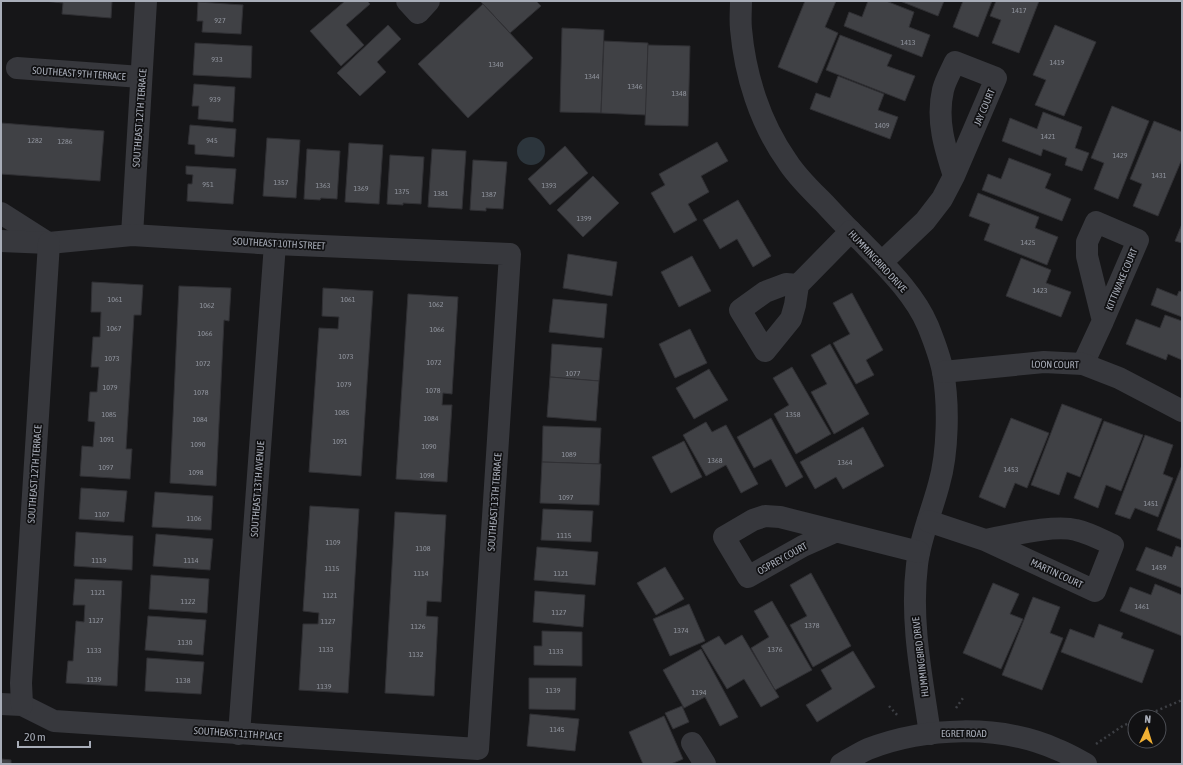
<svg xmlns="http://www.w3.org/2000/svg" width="1183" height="765" viewBox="0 0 1183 765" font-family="'Asap Condensed',sans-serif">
	<rect width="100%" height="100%" fill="#161618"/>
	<!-- water -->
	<circle fill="#2c353c" cx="531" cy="151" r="14"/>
	<!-- building -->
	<g fill="#404145" stroke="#303034">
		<polygon points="44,1 112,1 111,18 62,14 63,3"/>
		<polygon points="345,1 367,1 370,4 346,25 364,45 341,66 310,31"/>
		<polygon points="480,1 536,1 541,6 510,33"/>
		<polygon points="805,1 836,1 825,27 838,33 817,83 778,67"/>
		<polygon points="868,1 886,1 914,12 909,27 930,35 922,57 844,26 849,12 862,17"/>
		<polygon points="900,1 944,1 938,16"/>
		<polygon points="963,1 992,1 978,37 953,27"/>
		<polygon points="996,1 1039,1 1019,53 992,43 1001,20 990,16"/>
		<polygon points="198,2 243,5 241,34 202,32 203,21 197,21"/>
		<polygon points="483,4 533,58 468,118 418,64"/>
		<polygon points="388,25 401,39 377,62 386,72 360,96 337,73"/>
		<polygon points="1055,25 1096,42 1064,116 1035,105 1046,80 1033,75"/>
		<polygon points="562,28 604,30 601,113 560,112"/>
		<polygon points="840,35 892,55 887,66 915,76 905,101 826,70"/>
		<polygon points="604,41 648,43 646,115 601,113"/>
		<polygon points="195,43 252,46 251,78 193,75"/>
		<polygon points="648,45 690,46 688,126 645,125"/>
		<polygon points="838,76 884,94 878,110 898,117 890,139 810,109 816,93 830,98"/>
		<polygon points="194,84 235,87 233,122 198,119 199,106 192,106"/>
		<polygon points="1112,106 1149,121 1118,199 1094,189 1104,163 1091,158"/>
		<polygon points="1043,112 1082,127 1075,148 1089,153 1082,171 1065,165 1067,158 1043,149 1041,156 1002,141 1010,118 1037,129"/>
		<polygon points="1154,121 1182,132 1182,159 1158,216 1133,206 1142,184 1130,179"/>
		<polygon points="1,123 104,131 100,181 1,174"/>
		<polygon points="190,125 236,129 234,157 195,154 195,145 188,144"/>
		<polygon points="267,138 300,140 296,198 263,196"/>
		<polygon points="717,142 728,161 701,176 709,192 688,204 697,220 674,233 651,193 665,185 659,174"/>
		<polygon points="349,143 383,145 379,204 345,202"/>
		<polygon points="565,146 588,173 550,205 528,179"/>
		<polygon points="307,149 340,151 337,199 321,198 320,200 304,199"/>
		<polygon points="432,149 466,151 462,209 428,207"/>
		<polygon points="390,155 424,157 421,204 403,203 403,205 387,204"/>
		<polygon points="1009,158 1051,174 1045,188 1071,199 1062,221 982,190 988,174 1001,179"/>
		<polygon points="473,160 507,162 503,209 486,208 486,211 470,210"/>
		<polygon points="186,166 236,169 233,204 187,201 188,184 192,184 193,175 186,174"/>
		<polygon points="593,176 619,203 583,237 557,210"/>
		<polygon points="978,193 1039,217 1035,228 1058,237 1047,265 984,240 990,224 969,216"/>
		<polygon points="738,200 771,256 753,267 737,239 720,249 703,220"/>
		<polygon points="1182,224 1182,243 1175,241"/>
		<polygon points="568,254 617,262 612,296 563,288"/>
		<polygon points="692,256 711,291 679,307 661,272"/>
		<polygon points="1021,258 1051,270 1046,283 1071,292 1061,317 1006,296"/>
		<polygon points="92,282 143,285 141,315 134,315 126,449 132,449 130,479 80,476 82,446 93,447 95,422 88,421 90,392 97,392 99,367 91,367 93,337 100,337 101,312 91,312"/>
		<polygon points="179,286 231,288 229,321 224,320 216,486 170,483"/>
		<polygon points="323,288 373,291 361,476 309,472 319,328 338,329 339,317 322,316"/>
		<polygon points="1157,288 1177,296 1179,291 1182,292 1182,317 1151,305"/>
		<polygon points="852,293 883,350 866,360 874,375 856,384 833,343 850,334 833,303"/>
		<polygon points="408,294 458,297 452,394 443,393 442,405 452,405 447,482 396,479"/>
		<polygon points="553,299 607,304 604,338 549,332"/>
		<polygon points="1165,315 1182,321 1182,360 1168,354 1166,360 1126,344 1136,319 1160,328"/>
		<polygon points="690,329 707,363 675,378 659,344"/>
		<polygon points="552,344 602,348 599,381 550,377"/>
		<polygon points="830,344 869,414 834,434 811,392 827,384 811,355"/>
		<polygon points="792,367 831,434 796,454 774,414 789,405 773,378"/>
		<polygon points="709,369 728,400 694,419 676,388"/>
		<polygon points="550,377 599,381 596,421 547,417"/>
		<polygon points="1062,404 1102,419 1080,477 1067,472 1059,495 1031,485"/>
		<polygon points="771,418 803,477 786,487 771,459 754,468 737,437"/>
		<polygon points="1011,418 1049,433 1027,488 1015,483 1005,508 979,497"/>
		<polygon points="1104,421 1143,435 1121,491 1106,485 1098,508 1074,498"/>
		<polygon points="706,422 712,432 726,425 758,484 741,493 726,465 706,476 683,435"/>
		<polygon points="543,426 601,428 599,464 542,462"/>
		<polygon points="863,427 884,466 843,489 836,477 815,489 800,462"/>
		<polygon points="1145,435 1173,445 1163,474 1173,478 1158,517 1135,508 1130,519 1115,514"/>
		<polygon points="684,441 702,477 671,493 652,457"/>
		<polygon points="542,462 601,464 599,505 540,503"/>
		<polygon points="1182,465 1182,540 1157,530"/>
		<polygon points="81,488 127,491 124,522 79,519"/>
		<polygon points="155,492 213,496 211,530 152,527"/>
		<polygon points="310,506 359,509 348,693 299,690 303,624 318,624 319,613 303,611"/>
		<polygon points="543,509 593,511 591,542 541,540"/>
		<polygon points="395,512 446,515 441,602 427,601 426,616 438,617 434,696 385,693"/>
		<polygon points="76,532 133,536 132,570 74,566"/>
		<polygon points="156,534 213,539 210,570 153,566"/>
		<polygon points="1176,546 1182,548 1182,588 1136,570 1146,547 1172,557"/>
		<polygon points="537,547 598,552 595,585 534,580"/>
		<polygon points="665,567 684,599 656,615 637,583"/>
		<polygon points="811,573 851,646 813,667 790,625 807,616 790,585"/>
		<polygon points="151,575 209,579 207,613 149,609"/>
		<polygon points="75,579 122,581 117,686 66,683 68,661 73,661 76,621 84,622 85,605 73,605"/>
		<polygon points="993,583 1019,594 1010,614 1023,619 1001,669 963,653"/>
		<polygon points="1155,584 1182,595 1182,636 1120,611 1130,587 1151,595"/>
		<polygon points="535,591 585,595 583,627 533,622"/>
		<polygon points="1033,597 1060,607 1050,633 1063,638 1042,690 1002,675"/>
		<polygon points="772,601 812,670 775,690 751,648 769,637 754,611"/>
		<polygon points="689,604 705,641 670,656 653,619"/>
		<polygon points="148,616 206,620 203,655 145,650"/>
		<polygon points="1099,624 1123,633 1121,638 1154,650 1142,683 1061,652 1070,629 1094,638"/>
		<polygon points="542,631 582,632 582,666 534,665 534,646 542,646"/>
		<polygon points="742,635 779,697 761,707 744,679 727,689 701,646 719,636 725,645"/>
		<polygon points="701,649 738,717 720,726 705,697 684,708 663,670"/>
		<polygon points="853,651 875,687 817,722 806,705 832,689 821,670"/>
		<polygon points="147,658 204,662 201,694 145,691"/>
		<polygon points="529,678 576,678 575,710 529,709"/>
		<polygon points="682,706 689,722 673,729 665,713"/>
		<polygon points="530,714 579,719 575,751 527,746"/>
		<polygon points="664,716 683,759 671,764 643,764 629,732"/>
		<polygon points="1,759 11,760 11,764 1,764"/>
	</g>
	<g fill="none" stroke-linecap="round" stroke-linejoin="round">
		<!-- path -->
		<g stroke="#3d3f44" stroke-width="2.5" stroke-dasharray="2 3" stroke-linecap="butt">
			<polyline points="889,706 898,716"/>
			<polyline points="956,708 963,698"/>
			<polyline points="1142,717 1182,700"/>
			<polyline points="1096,744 1121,727 1135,720"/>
		</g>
		<!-- street -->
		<g stroke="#37383d" stroke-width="22">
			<polyline points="407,1 418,13 429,1"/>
			<path d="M 741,1 C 741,10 740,20 741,29 C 745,75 760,123 787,161 C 797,177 811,190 824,203 C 836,216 848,229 861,241 C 885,266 914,293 928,326 C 934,341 940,356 943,372 C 949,404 948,453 939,484 C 932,511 920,538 917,565 C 910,622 922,678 930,734"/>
			<polyline points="17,68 141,77"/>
			<polyline points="1,213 48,243"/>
			<polyline points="132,235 146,1"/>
			<polyline points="1,241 49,243 132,235 275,244 510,254 478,749 54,721 22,705 1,704"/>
			<path d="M 882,262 L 925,221 L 942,199 L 954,176 L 996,78 L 955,62 C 951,71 945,81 943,90 C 936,120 945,148 954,176"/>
			<polyline points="798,285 795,305 791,319 765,351 740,310 765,292 786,284 798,285 851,231"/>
			<polyline points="1083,364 1103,321 1138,240 1096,222 1087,242 1087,256 1103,321"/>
			<polyline points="943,372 1044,362 1083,364 1119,378 1182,411"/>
			<path d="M 928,521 L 985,540 L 1095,591 L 1113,545 C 1102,540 1089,533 1076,530 C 1054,524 1008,536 985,540"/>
			<polyline points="837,531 803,546 748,577 724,537 753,520 765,516 780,517 919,552"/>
			<polyline points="22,705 21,683 49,243"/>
			<polyline points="239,734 275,244"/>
			<polyline points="692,743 705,764"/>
			<path d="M 841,764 C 850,759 859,753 868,749 C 925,727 1000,724 1056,749 C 1067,753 1077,759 1086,764"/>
		</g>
	</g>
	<g text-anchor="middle" stroke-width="3.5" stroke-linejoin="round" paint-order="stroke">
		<!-- number labels -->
		<g font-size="8" fill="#8e929b">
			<text x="1019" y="13">1417</text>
			<text x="220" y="23">927</text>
			<text x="908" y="45">1413</text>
			<text x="217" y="62">933</text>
			<text x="1057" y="65">1419</text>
			<text x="496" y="67">1340</text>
			<text x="592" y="79">1344</text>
			<text x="635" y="89">1346</text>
			<text x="679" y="96">1348</text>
			<text x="215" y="102">939</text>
			<text x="882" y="128">1409</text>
			<text x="1048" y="139">1421</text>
			<text x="35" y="143">1282</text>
			<text x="212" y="143">945</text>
			<text x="65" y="144">1286</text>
			<text x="1120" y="158">1429</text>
			<text x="1159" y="178">1431</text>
			<text x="281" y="185">1357</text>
			<text x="208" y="187">951</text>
			<text x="323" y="188">1363</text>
			<text x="549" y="188">1393</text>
			<text x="361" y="191">1369</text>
			<text x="402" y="194">1375</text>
			<text x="441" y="196">1381</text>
			<text x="489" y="197">1387</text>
			<text x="584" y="221">1399</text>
			<text x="1028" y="245">1425</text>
			<text x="1040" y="293">1423</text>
			<text x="115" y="302">1061</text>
			<text x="348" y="302">1061</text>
			<text x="436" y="307">1062</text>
			<text x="207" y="308">1062</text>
			<text x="114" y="331">1067</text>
			<text x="437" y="332">1066</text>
			<text x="205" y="336">1066</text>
			<text x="346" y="359">1073</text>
			<text x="112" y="361">1073</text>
			<text x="434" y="365">1072</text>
			<text x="203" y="366">1072</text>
			<text x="573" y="376">1077</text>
			<text x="344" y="387">1079</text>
			<text x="110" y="390">1079</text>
			<text x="433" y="393">1078</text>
			<text x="201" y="395">1078</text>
			<text x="342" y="415">1085</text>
			<text x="109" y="417">1085</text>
			<text x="793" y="417">1358</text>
			<text x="431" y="421">1084</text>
			<text x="200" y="422">1084</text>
			<text x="107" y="442">1091</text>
			<text x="340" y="444">1091</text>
			<text x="198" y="447">1090</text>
			<text x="429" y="449">1090</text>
			<text x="569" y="457">1089</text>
			<text x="715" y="463">1368</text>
			<text x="845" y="465">1364</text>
			<text x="106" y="470">1097</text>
			<text x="1011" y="472">1453</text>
			<text x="196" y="475">1098</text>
			<text x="427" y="478">1098</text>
			<text x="566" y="500">1097</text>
			<text x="1151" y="506">1451</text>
			<text x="102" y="517">1107</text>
			<text x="194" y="521">1106</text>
			<text x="564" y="538">1115</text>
			<text x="333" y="545">1109</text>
			<text x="423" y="551">1108</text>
			<text x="99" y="563">1119</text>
			<text x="191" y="563">1114</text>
			<text x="1159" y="570">1459</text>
			<text x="332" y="571">1115</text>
			<text x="421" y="576">1114</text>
			<text x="561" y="576">1121</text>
			<text x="98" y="595">1121</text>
			<text x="330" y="598">1121</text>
			<text x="188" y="604">1122</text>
			<text x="1142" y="609">1461</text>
			<text x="559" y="615">1127</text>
			<text x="96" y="623">1127</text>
			<text x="328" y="624">1127</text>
			<text x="812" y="628">1378</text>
			<text x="418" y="629">1126</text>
			<text x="681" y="633">1374</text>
			<text x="185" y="645">1130</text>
			<text x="326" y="652">1133</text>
			<text x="775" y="652">1376</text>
			<text x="94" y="653">1133</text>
			<text x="556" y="654">1133</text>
			<text x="416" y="657">1132</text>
			<text x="94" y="682">1139</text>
			<text x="183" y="683">1138</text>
			<text x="324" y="689">1139</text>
			<text x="553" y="693">1139</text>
			<text x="699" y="695">1194</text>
			<text x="557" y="732">1145</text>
		</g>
		<!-- street labels -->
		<g font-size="10" fill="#a8adb8" stroke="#111113">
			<text transform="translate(79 73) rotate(4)" y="4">SOUTHEAST 9TH TERRACE</text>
			<text transform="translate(984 107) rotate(-67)" y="4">JAY COURT</text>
			<text transform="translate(139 118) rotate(-86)" y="4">SOUTHEAST 12TH TERRACE</text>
			<text transform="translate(279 243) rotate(3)" y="4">SOUTHEAST 10TH STREET</text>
			<text transform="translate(878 261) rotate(47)" y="4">HUMMINGBIRD DRIVE</text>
			<text transform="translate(1121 279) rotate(-67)" y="4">KITTIWAKE COURT</text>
			<text transform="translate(1055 364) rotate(1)" y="4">LOON COURT</text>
			<text transform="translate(34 474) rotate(-86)" y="4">SOUTHEAST 12TH TERRACE</text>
			<text transform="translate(257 489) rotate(-86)" y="4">SOUTHEAST 13TH AVENUE</text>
			<text transform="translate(494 502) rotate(-86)" y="4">SOUTHEAST 13TH TERRACE</text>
			<text transform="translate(782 558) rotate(-29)" y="4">OSPREY COURT</text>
			<text transform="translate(1057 573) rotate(25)" y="4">MARTIN COURT</text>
			<text transform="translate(920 657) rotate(-97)" y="4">HUMMINGBIRD DRIVE</text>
			<text transform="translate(238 733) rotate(4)" y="4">SOUTHEAST 11TH PLACE</text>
			<text x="964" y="737">EGRET ROAD</text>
		</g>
	</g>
	<!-- border -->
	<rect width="1183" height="765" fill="none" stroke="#a8adb8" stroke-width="4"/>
	<!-- north arrow -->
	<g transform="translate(1147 729) rotate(4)"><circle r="19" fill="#111113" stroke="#4d4f55"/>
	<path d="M0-3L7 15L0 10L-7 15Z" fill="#f2b134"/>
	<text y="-6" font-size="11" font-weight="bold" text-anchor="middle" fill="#a8adb8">N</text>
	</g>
	<!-- scale -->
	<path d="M18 741v6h72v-6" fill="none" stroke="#a8adb8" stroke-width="2"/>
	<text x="24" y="741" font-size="12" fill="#a8adb8" stroke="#111113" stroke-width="3" paint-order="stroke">20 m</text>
</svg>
